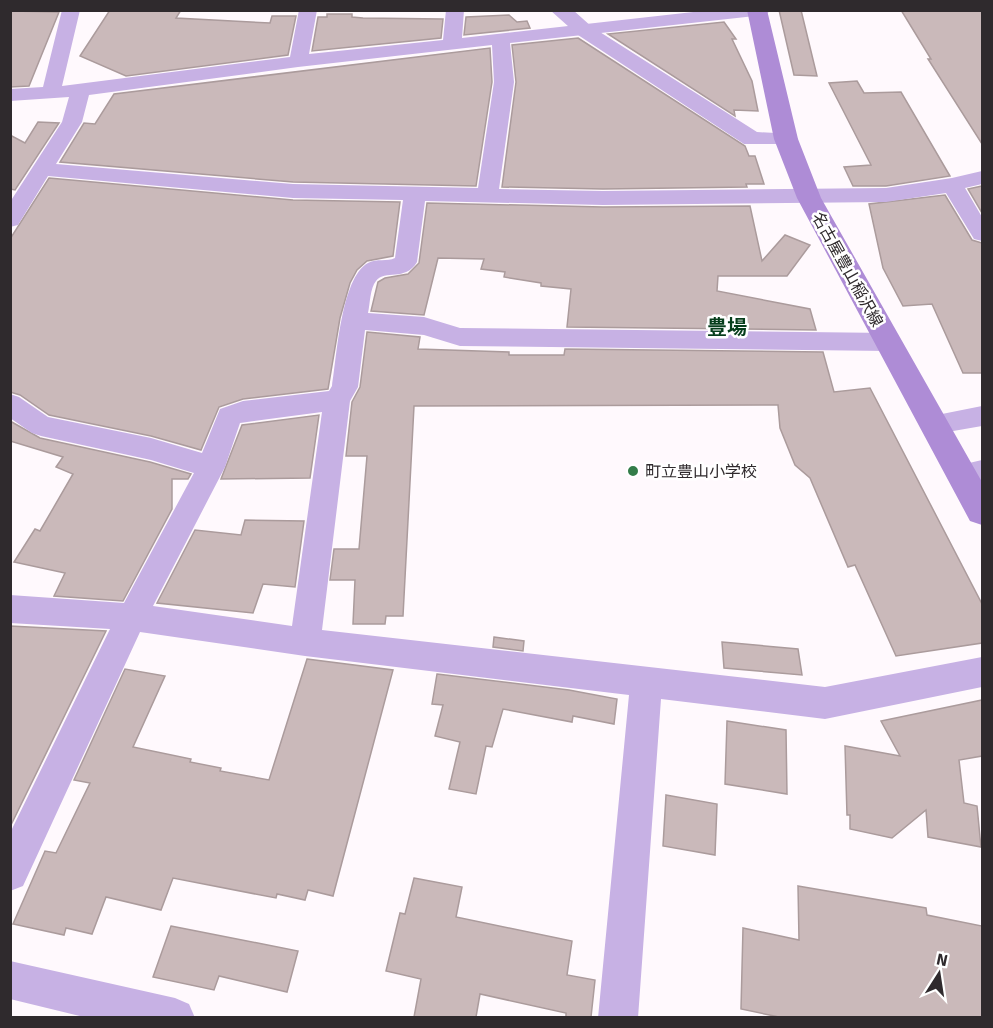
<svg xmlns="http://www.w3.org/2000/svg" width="993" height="1028" viewBox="0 0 993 1028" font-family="Signika,'Noto Sans JP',sans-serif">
	<rect width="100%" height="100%" fill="#fff9fd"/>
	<!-- building -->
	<g fill="#cab9ba" stroke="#ab9b9c" stroke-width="1.5">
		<polygon points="110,10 181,10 176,18 270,23 272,16 296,16 288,55 126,76 80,56"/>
		<polygon points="779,10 801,10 817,76 794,75"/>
		<polygon points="901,10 982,10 982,144 928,59 931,59"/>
		<polygon points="10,11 59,12 29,86 10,87"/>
		<polygon points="327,14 352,14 352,17 363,18 443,19 441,38 312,51 318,17 327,17"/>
		<polygon points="509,15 517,22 527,21 530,28 464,35 466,17"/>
		<polygon points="724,22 736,39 732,39 752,81 758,111 734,110 735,116 608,34"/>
		<polygon points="578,38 745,146 749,156 755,156 764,184 746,184 747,187 603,189 502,187 516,82 512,45"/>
		<polygon points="490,48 492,82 476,186 293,182 60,162 84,123 95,124 114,94"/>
		<polygon points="857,81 864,93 901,92 950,176 886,186 853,186 844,167 871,165 829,83"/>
		<polygon points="38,122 59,123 15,190 10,189 10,135 25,143"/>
		<polygon points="49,178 293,200 400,202 393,256 367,261 357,270 350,283 340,318 328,389 243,399 219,407 201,450 151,436 49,415 20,395 10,392 10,239"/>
		<polygon points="982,186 982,213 968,189"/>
		<polygon points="945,195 972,240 982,243 982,373 963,373 932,304 903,306 883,268 869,204"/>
		<polygon points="427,203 603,207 750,206 762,261 785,235 810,245 787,276 718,276 717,291 810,309 816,330 567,327 571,289 541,286 541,283 504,277 505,272 481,269 484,259 438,258 424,315 371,311 378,282 385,278 408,274 419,263"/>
		<polygon points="367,332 420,337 418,349 509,352 509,355 564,355 565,349 823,352 834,392 870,388 982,604 982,643 896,656 855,565 848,567 810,478 795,465 780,428 778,405 414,406 403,616 386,616 385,624 353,624 355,580 330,580 334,549 359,549 367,456 346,456 352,402 360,387"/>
		<polygon points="319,415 310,478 221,479 242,425"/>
		<polygon points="10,421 40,438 150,462 191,474 188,479 172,479 172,509 123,601 54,596 65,573 14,562 35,529 40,531 73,474 56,467 63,457 10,441"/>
		<polygon points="245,520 304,521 295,587 263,584 253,613 157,603 195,530 241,535"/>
		<polygon points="10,626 106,631 10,827"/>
		<polygon points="494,637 524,641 523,651 493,647"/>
		<polygon points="722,642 798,649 802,675 724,668"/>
		<polygon points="307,659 393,670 333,896 308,890 305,900 277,894 276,898 173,878 161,910 106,897 92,934 66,928 64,935 13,924 45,851 56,853 90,783 74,780 125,669 165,676 133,747 191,759 190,762 221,768 220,771 269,780"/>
		<polygon points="437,674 569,690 617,699 614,724 573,716 572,722 503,709 492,747 486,746 476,794 449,789 460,742 435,736 443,705 432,704"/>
		<polygon points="982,700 982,756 959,760 964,803 977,806 981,847 928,837 926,810 892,838 850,829 850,815 847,815 845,746 900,756 881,721"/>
		<polygon points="727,721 786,730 787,794 725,784"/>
		<polygon points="666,795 717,804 715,855 663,846"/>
		<polygon points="414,878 462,887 456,917 572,941 567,975 595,980 591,1017 566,1017 566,1013 480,994 476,1017 414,1017 421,979 386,971 400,913 405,914"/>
		<polygon points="798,886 926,908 927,915 982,926 982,1017 779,1017 741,1009 743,928 799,940"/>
		<polygon points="171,926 298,951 287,992 219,976 214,990 153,977"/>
	</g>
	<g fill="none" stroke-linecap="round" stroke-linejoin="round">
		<!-- minor -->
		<g fill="#c7b1e4" fill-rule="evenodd">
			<path d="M 62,10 L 80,10 L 62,86 L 290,57 L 299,10 L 317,10 L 309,54 L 443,40 L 446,10 L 464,10 L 462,38 L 711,10 L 772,10 L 764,15 L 510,43 L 514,82 L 499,189 L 603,191 L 886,188 L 952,178 L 982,171 L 982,184 L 965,188 L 982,217 L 982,241 L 974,239 L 946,193 L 886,202 L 603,205 L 425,201 L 417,262 C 405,282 385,269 376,281 C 370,288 370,304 368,313 L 424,317 L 460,328 L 889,333 L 898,336 L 901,342 L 898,348 L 889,351 L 460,346 L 424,335 L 365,330 L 358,387 L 350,401 L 322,630 L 825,687 L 982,657 L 982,687 L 825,719 L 661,699 L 638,1018 L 598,1018 L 629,695 L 305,656 L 140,632 L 23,886 L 10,891 L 10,833 L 110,629 L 10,623 L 10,595 L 124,603 L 194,473 L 151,460 L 41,436 L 32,433 L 10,418 L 10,394 L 19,397 L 48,417 L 151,438 L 202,453 L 220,409 L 243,401 L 329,391 L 332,386 C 337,356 341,278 368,263 C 377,258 387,262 395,258 L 403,200 L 293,198 L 48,176 L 18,225 L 10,227 L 10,202 L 62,122 L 69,97 L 10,101 L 10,89 L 43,87 ZM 492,45 L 494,82 L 478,188 L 293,184 L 56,164 L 82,122 L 89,95 L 298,67 ZM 322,412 L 292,626 L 153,606 L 225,467 L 240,423 Z"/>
			<polygon points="982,406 982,426 936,434 927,431 923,424 927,417"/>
			<polygon points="982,460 982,482 962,486 952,483 948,475 952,467"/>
			<polygon points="10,961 175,998 189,1004 195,1018 88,1018 10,999"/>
		</g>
		<!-- tertiary -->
		<polygon fill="#c7b1e4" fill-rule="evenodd" points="550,10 573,10 592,27 757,132 794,134 798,139 794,144 744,144 578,35"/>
		<!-- secondary -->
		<polygon fill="#ae8cd6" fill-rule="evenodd" points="747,10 767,10 798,139 821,198 982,482 982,525 970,521 797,198 774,139"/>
	</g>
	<!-- markers -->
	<circle fill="#337c49" stroke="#fff" stroke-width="2" cx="633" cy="471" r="6"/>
	<g text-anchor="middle" stroke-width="5" stroke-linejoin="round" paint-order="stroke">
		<!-- street labels -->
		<g font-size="16" fill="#2f2a2d" stroke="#fff">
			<text transform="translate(848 269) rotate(61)" y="6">名古屋豊山稲沢線</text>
		</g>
		<!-- poi labels -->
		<g font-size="16" fill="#2f2a2d" stroke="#fff" text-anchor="start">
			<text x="645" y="477">町立豊山小学校</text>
		</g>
		<!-- quarter labels -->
		<g font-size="20" font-weight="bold" fill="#073e1c" stroke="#fff">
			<text x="727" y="334">豊場</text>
		</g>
	</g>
	<!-- border -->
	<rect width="993" height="1028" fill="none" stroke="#2f2a2d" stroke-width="24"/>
	<!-- north arrow -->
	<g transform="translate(939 974) rotate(12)" stroke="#ffffff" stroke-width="4.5" paint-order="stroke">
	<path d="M0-4.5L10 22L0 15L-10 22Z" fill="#2f2a2d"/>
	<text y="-9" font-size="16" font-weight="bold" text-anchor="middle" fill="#2f2a2d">N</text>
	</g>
</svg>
